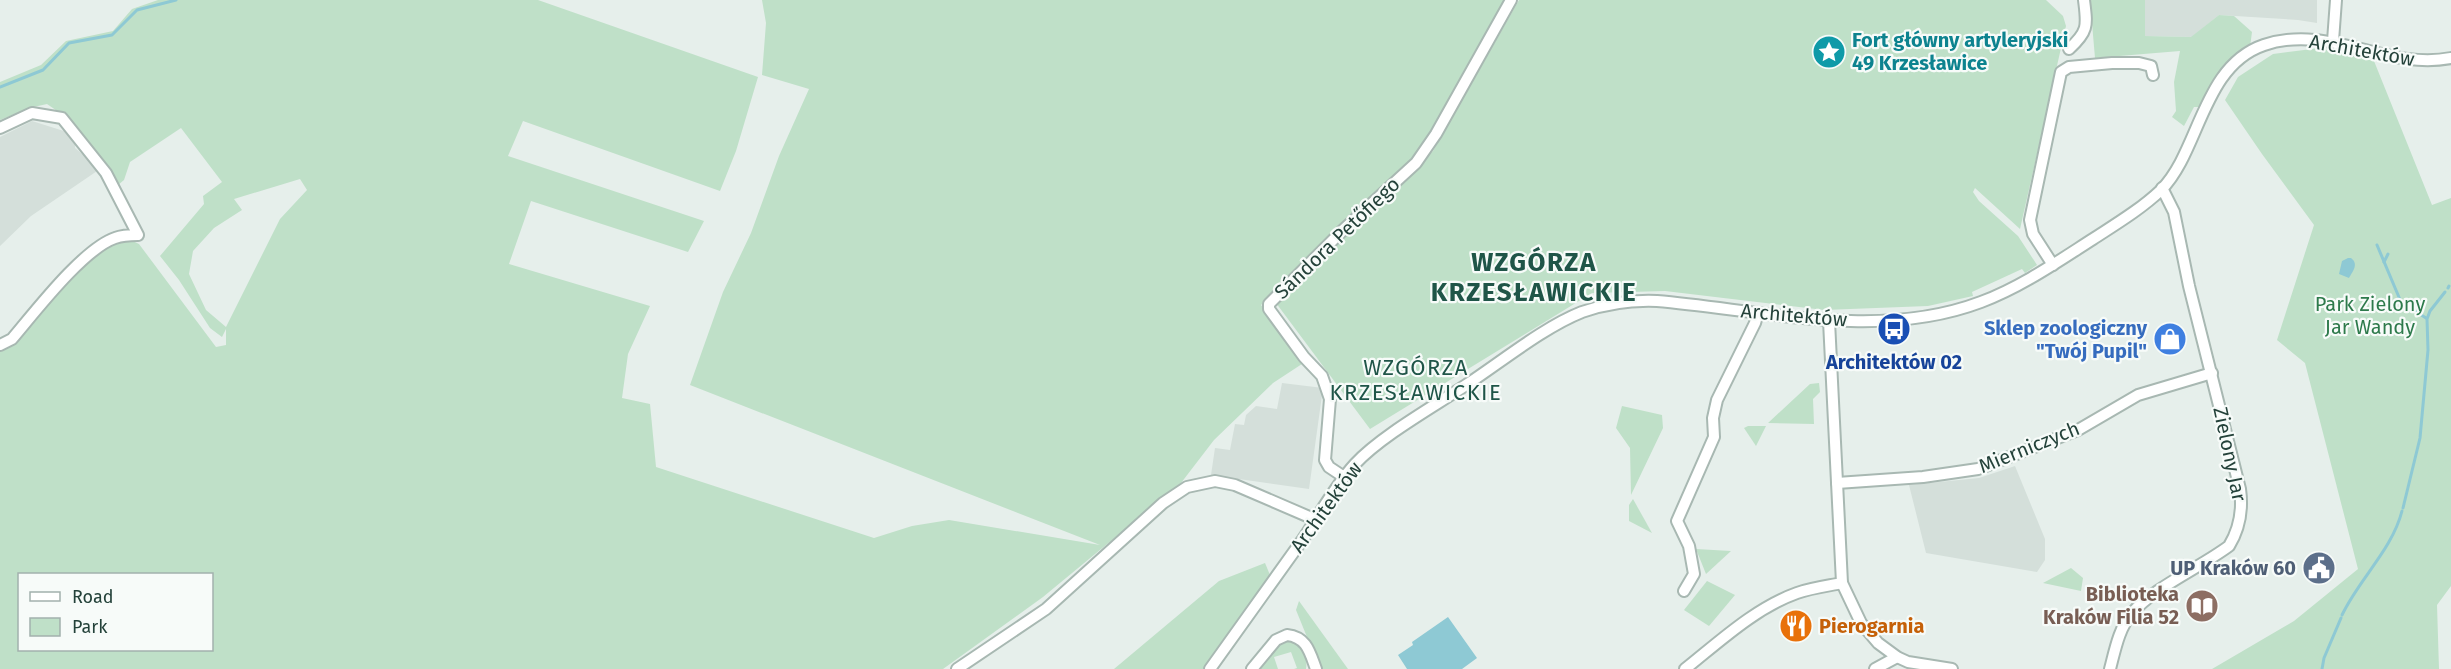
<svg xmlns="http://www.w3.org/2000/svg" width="2451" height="669" viewBox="0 0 2451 669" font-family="'Fira Sans',sans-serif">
	<rect width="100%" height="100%" fill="#e6efeb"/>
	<!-- built -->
	<g fill="#d4dfda">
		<polygon points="2145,0 2317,0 2317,23 2298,20 2219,15 2192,37 2145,36"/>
		<polygon points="32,121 67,132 75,143 75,148 100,169 31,216 0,246 0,137"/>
		<polygon points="1282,383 1323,388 1309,489 1211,475 1215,448 1230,450 1235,424 1244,425 1246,415 1256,406 1277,409"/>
		<polygon points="2015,466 2045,539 2045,560 2037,572 1926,553 1909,485 1979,478"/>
	</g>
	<!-- green -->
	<g fill="#bfe0c8" fill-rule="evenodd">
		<path d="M 158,0 L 538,0 L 758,77 L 736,151 L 720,191 L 523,121 L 508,156 L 704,221 L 688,252 L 531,201 L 509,264 L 650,306 L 628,354 L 622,398 L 650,404 L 656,467 L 874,538 L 912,526 L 949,520 L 1100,545 L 690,385 L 723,292 L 751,233 L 779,156 L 809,89 L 762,75 L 766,23 L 762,0 L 1505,0 L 1421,150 L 1261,305 L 1305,362 L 1273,383 L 1214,440 L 1181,483 L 1043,597 L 943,669 L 0,669 L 0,350 L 6,348 C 42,308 76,262 124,237 L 139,244 L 216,347 L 226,345 L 226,329 L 222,337 L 210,328 L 179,280 L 160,256 L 204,204 L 203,196 L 222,182 L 181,128 L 130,162 L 124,180 L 118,185 C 97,155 79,124 47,104 L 29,108 L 0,120 L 0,82 L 41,65 L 66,41 L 113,31 L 132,9 ZM 300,179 L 307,190 L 280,219 L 226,327 L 206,310 L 189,274 L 193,251 L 214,228 L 242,210 L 234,199 ZM 20,574 L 212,574 L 212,650 L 20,650 Z"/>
		<polygon points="1519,0 2046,0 2063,16 2066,26 2020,229 1975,188 1973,192 1979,201 2018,236 2037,265 2025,273 2022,269 1972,292 1973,296 1928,306 1824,310 1665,291 1592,293 1370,429 1276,303 1433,151"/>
		<polygon points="2090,0 2145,0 2145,36 2191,37 2219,15 2234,16 2252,32 2250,47 2224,67 2201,107 2194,107 2184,126 2172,117 2176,111 2174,82 2180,51 2095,58"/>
		<polygon points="2320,48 2374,61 2432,205 2451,198 2451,586 2437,605 2439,669 2212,669 2294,621 2358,569 2305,363 2277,340 2314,225 2262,154 2225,100 2238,77 2273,54"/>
		<polygon points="1819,383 1820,392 1813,399 1814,424 1768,423 1810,384"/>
		<polygon points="1622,406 1662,415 1663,428 1631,495 1630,448 1616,428"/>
		<polygon points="1748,426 1766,426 1756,446 1744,428"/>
		<polygon points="1633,499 1652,533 1629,521 1629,505"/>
		<polygon points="1696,549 1731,551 1706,574"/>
		<polygon points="1265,563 1270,575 1203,669 1114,669 1219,581"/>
		<polygon points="2071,568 2083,578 2081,591 2043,583"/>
		<polygon points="1707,581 1735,595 1709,626 1684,610"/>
		<polygon points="1299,601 1348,669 1320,669 1296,610"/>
		<path d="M 1289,639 C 1303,643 1308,656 1306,669 L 1294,669 L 1297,668 L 1291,652 L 1274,657 L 1278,669 L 1256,669 L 1278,643 Z"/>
	</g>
	<!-- water -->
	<g fill="#8ec9d4">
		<path d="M 2348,258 L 2351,258 C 2359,264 2353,271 2349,278 L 2339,274 L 2342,261 Z"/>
		<polygon points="1448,617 1477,658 1462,669 1407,669 1398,655 1413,645 1412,642"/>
	</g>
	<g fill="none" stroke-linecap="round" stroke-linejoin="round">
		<!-- stream -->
		<g stroke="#8ec9d4" stroke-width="3">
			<polyline points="0,87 43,70 69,43 112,35 137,10 176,0"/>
			<polyline points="2377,245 2401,302 2411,308"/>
			<polyline points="2384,262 2388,254"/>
			<polyline points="2448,288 2449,286"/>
			<polyline points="2415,311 2426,318"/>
			<polyline points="2403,508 2420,438 2428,350 2427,319 2430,311 2445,292"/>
			<path d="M 2342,615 C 2359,579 2392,550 2402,511"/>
			<polyline points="2322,669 2324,658 2341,618"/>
		</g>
		<!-- minor casing -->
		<g stroke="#a8b8b2" stroke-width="14">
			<g id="minor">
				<polyline points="2333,41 2336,0"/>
				<path d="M 2069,49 C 2089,31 2087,25 2084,0"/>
				<path d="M 0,128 L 32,113 L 62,118 L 106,173 L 138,235 C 130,235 123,235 115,238 C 83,249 35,312 12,339 L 0,345"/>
				<polyline points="2053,265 2033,234 2030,220 2061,72 2069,67 2112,63 2139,63 2151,66 2153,75"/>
				<polyline points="1829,321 1842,583 1861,623 1878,643 1897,657 1908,662 1952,669"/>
				<polyline points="1344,477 1329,467 1325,460 1330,399 1322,376 1304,357 1269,309 1269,304 1342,231 1416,163 1436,134 1511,0"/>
				<polyline points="1837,483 1923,477 1978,469 2078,430 2138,395 2212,373"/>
				<polyline points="1684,591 1694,574 1689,546 1677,521 1714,437 1713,418 1717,400 1755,323 1758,313"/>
				<polyline points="957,669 1046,609 1163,503 1187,487 1215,481 1235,485 1314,519"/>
				<path d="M 1210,669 C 1241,625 1272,583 1303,539 C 1320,514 1334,487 1355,464 C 1381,436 1433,407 1466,385 C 1501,362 1544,327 1582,312 C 1605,304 1632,300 1657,301 C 1762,310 1878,341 1981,302 C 2021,287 2057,262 2093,239 C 2116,224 2141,209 2161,190 C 2200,151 2202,66 2264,45 C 2329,23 2387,71 2451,58"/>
				<path d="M 1252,669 L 1276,640 L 1287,635 C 1307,637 1310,653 1316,669"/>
				<path d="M 1685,669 C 1719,642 1755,608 1797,593 C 1811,588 1827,586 1842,583"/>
				<polyline points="1875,669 1897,657"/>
				<path d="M 2110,669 C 2115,650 2119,628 2132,613 C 2153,588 2201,567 2229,546 C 2240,528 2243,510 2240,489 L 2189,286 L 2174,212 L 2162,188"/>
			</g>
		</g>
		<!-- minor -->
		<use href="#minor" stroke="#fff" stroke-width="10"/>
	</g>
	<!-- icons -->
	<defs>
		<g id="sight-disc" transform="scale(1.725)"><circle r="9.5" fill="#0f9aa8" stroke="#f7fbf9"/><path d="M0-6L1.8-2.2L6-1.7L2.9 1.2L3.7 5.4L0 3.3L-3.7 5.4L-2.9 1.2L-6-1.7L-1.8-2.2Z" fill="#fff"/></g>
		<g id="bus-disc" transform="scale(1.725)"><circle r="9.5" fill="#1a4fb4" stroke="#f7fbf9"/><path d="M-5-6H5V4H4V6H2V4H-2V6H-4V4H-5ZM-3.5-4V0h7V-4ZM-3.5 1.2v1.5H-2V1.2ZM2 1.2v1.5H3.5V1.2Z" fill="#fff"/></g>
		<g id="shop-disc" transform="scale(1.725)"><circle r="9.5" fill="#3f7fe0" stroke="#f7fbf9"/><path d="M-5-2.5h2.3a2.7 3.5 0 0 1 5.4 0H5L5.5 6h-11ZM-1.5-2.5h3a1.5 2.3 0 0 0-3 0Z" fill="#fff"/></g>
		<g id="civic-disc" transform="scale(1.725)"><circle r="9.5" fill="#5c6f8a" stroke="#f7fbf9"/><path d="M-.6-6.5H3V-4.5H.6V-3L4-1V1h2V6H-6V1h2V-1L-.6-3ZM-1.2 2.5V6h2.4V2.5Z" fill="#fff"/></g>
		<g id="library-disc" transform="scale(1.725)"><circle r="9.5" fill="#8d6e63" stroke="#f7fbf9"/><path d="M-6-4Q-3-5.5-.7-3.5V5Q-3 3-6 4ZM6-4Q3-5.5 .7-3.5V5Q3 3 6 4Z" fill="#fff"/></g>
		<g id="restaurant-disc" transform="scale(1.725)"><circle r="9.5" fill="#e8710a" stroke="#f7fbf9"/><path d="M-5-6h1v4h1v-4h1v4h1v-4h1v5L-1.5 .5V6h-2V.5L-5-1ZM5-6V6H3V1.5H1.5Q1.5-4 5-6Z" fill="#fff"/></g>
	</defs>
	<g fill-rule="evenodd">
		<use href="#sight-disc" x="1829" y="52"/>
		<use href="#bus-disc" x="1894" y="329"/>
		<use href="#shop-disc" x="2170" y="339"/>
		<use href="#civic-disc" x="2319" y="568"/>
		<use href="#library-disc" x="2202" y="606"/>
		<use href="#restaurant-disc" x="1796" y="626"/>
	</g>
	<g text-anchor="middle" stroke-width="4.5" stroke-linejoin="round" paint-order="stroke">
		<!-- culture labels -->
		<g font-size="20" font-weight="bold" fill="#0d838f" stroke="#f7fbf9" text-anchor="start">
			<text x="1852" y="47">Fort główny artyleryjski<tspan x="1852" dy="23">49 Krzesławice</tspan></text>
		</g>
		<!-- street labels -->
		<g font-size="20" fill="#24423a" stroke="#f7fbf9">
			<text transform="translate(2362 50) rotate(10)" y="7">Architektów</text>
			<text transform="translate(1337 238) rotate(-44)" y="7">Sándora Petőfiego</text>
			<text transform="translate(1794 315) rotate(5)" y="7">Architektów</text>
			<text transform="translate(2029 447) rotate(-22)" y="7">Mierniczych</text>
			<text transform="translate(2230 454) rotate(78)" y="7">Zielony Jar</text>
			<text transform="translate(1326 507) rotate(-54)" y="7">Architektów</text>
		</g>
		<!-- park labels -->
		<g font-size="20" fill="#2d7a4b" stroke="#f7fbf9">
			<text x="2370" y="311">Park Zielony<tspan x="2370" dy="23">Jar Wandy</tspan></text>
		</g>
		<!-- shop labels -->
		<g font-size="20" font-weight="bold" fill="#366cbe" stroke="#f7fbf9" text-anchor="end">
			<text x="2147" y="335">Sklep zoologiczny<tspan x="2147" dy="23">"Twój Pupil"</tspan></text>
		</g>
		<!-- transit labels -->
		<g font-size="20" font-weight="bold" fill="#164399" stroke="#f7fbf9">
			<text x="1894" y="369">Architektów 02</text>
		</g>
		<!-- service labels -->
		<g font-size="20" font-weight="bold" fill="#4e5e75" stroke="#f7fbf9" text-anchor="end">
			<text x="2296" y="575">UP Kraków 60</text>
		</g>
		<!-- education labels -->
		<g font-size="20" font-weight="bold" fill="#785e54" stroke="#f7fbf9" text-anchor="end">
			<text x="2179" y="601">Biblioteka<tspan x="2179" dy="23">Kraków Filia 52</tspan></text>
		</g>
		<!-- food labels -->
		<g font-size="20" font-weight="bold" fill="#c56008" stroke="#f7fbf9" text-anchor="start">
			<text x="1819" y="633">Pierogarnia</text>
		</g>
		<!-- quarter labels -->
		<g font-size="22" letter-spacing="1.5" fill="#1f5548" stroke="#f7fbf9">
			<text x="1416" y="375">WZGÓRZA<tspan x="1416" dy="25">KRZESŁAWICKIE</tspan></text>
		</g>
		<!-- district labels -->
		<g font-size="26" font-weight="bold" letter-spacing="1.5" fill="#1f5548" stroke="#f7fbf9">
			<text x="1534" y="271">WZGÓRZA<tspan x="1534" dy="30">KRZESŁAWICKIE</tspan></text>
		</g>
	</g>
	<!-- legend -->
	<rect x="18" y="573" width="195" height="78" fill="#f7fbf9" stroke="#a3b1ad" stroke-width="1.5"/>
	<rect x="30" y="592" width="30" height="9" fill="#ffffff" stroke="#a3b1ad" stroke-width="1.5"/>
	<text x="72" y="603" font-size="18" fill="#24423a">Road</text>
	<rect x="30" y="618" width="30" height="18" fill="#bfe0c8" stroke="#a3b1ad" stroke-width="1.5"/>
	<text x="72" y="633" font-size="18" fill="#24423a">Park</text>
</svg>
